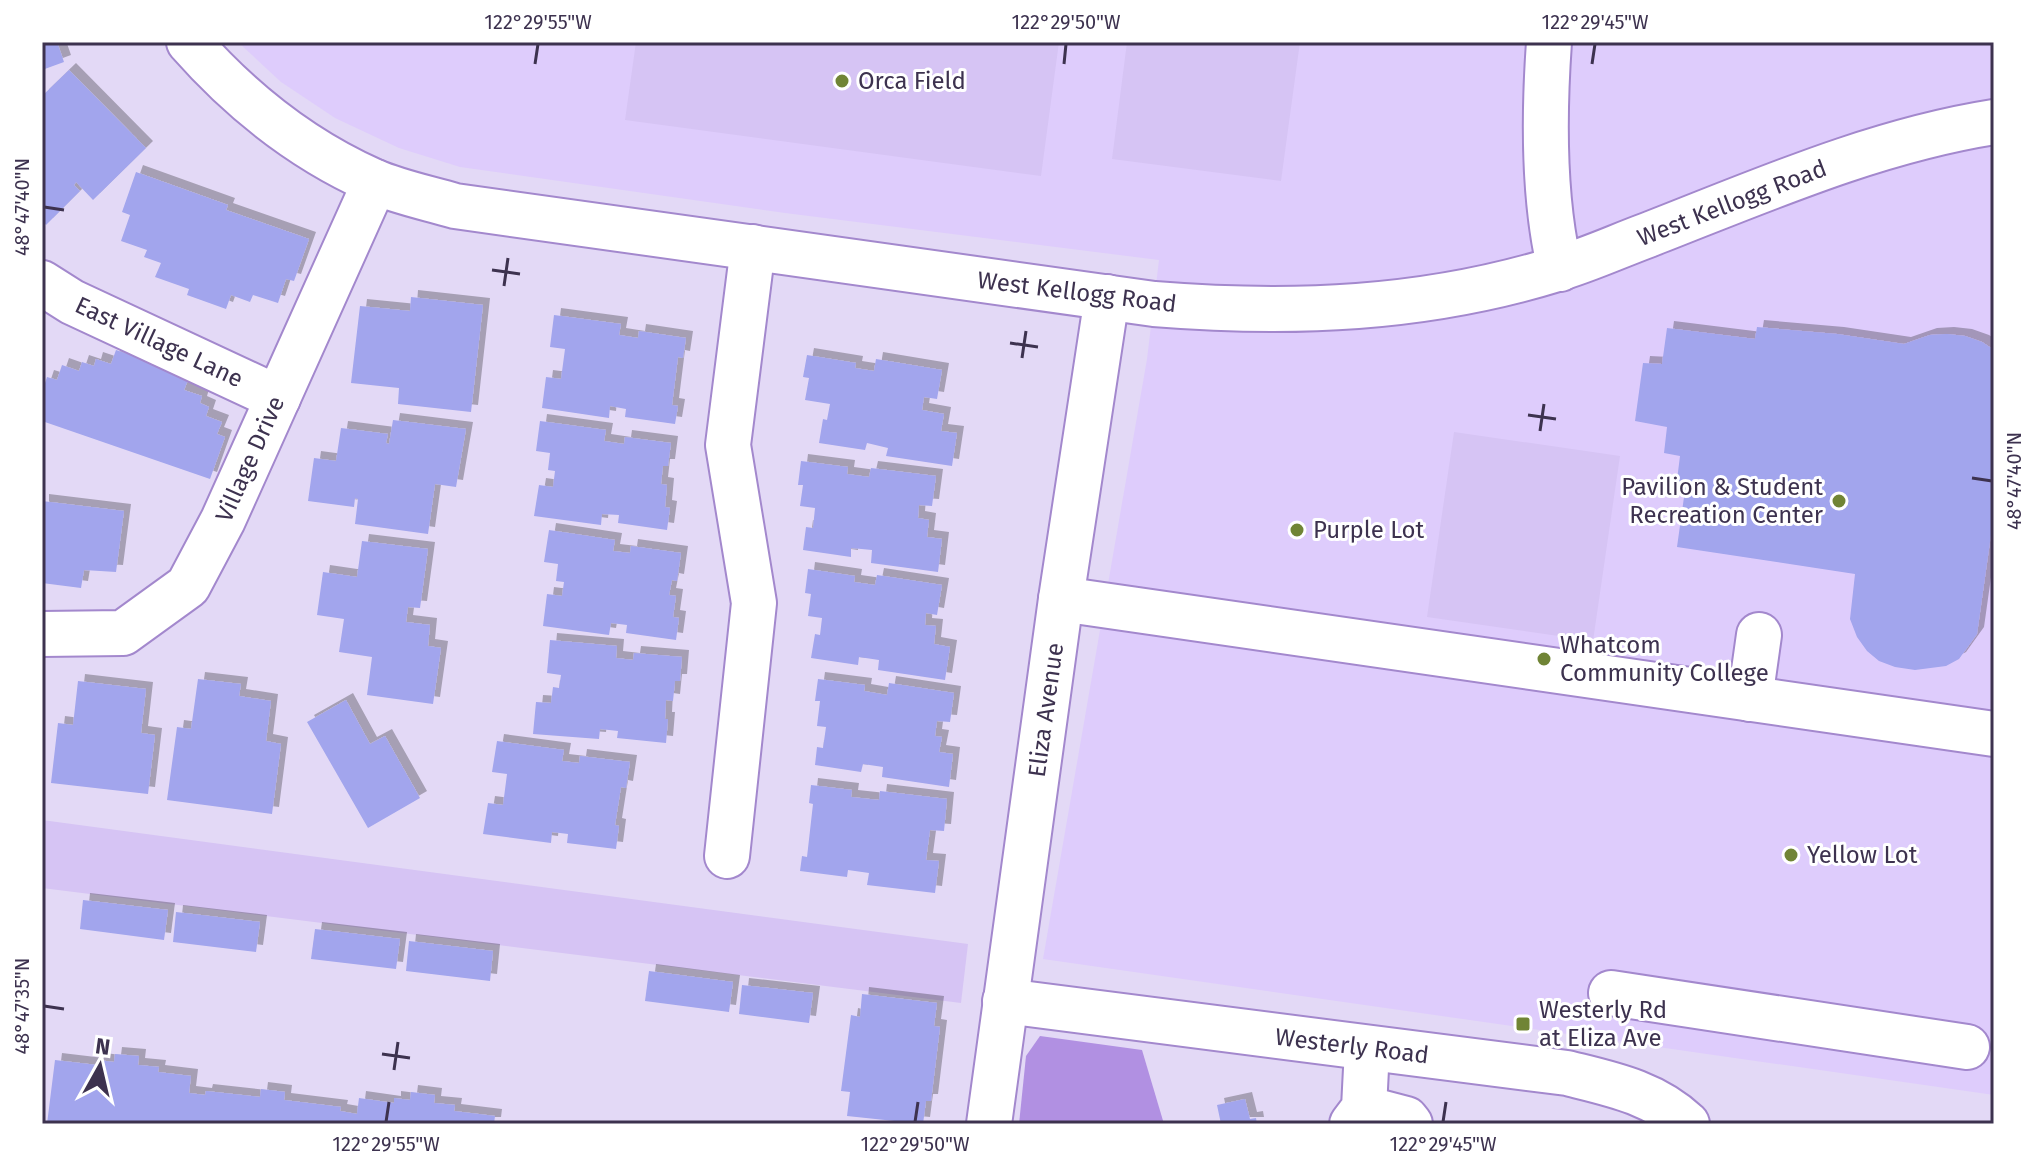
<svg xmlns="http://www.w3.org/2000/svg" width="2036" height="1166" viewBox="0 0 2036 1166" font-family="'Fira Sans',sans-serif">
	<defs>
		<filter id="shadow"><feDropShadow dx="7" dy="-7" stdDeviation="0" flood-color="#0004"/></filter>
	</defs>
	<rect width="100%" height="100%" fill="#e3d9f6"/>
	<!-- built -->
	<polygon fill="#deccfc" points="238,42 1994,42 1994,1095 1043,959 1147,359 1159,260 785,213 460,167 399,148 335,118 281,82"/>
	<!-- green -->
	<g fill="#d6c4f4">
		<polygon points="636,42 1059,42 1041,176 625,120"/>
		<polygon points="1127,42 1300,42 1281,181 1112,159"/>
		<polygon points="1454,432 1620,456 1593,641 1427,617"/>
		<polygon points="42,820 968,944 961,1003 42,888"/>
	</g>
	<!-- forest -->
	<polygon fill="#b190e2" points="1040,1036 1142,1050 1164,1124 1019,1124 1026,1056"/>
	<!-- building -->
	<g fill="#a2a5ed" filter="url(#shadow)">
		<polygon points="42,42 57,42 64,62 42,70"/>
		<polygon points="69,70 146,148 93,200 76,182 74,185 80,191 46,225 42,220 42,96"/>
		<polygon points="136,172 228,205 226,210 309,239 294,281 286,279 278,303 253,295 250,302 231,295 226,309 187,295 189,289 155,277 161,263 144,257 147,250 121,241 130,215 122,212"/>
		<polygon points="411,297 483,305 471,412 398,404 399,388 351,383 360,306 410,311"/>
		<polygon points="554,315 621,324 619,335 638,338 639,331 686,338 683,358 678,357 672,405 678,406 675,424 625,417 626,409 610,406 609,418 542,408 546,377 561,379 565,349 550,347"/>
		<polygon points="1757,327 1837,334 1904,344 1930,335 1947,334 1965,336 1982,342 1994,350 1994,513 1977,634 1959,659 1946,666 1915,670 1895,667 1879,661 1867,651 1857,637 1850,619 1855,574 1677,547 1685,490 1676,488 1680,456 1664,453 1667,427 1635,421 1643,363 1662,364 1667,328 1755,339"/>
		<polygon points="116,350 190,375 184,390 202,396 200,403 209,407 206,416 222,422 217,434 225,437 210,479 42,421 42,392 47,377 57,380 62,365 79,371 82,362 94,366 96,359 111,364"/>
		<polygon points="807,355 856,363 855,368 874,371 876,359 942,370 937,399 924,397 922,410 944,414 941,431 957,433 952,466 886,456 888,448 867,443 865,450 819,443 823,419 827,420 830,404 805,400 809,378 803,377"/>
		<polygon points="393,420 466,429 456,487 435,484 428,534 355,524 358,499 355,498 354,507 308,501 314,458 336,461 341,428 388,434 386,443 389,444"/>
		<polygon points="540,421 606,430 604,441 624,444 625,437 671,443 668,466 663,466 661,484 667,485 665,507 670,508 667,530 618,523 619,515 602,514 601,525 534,516 539,485 553,487 555,471 548,470 550,453 536,451"/>
		<polygon points="801,461 848,467 847,474 869,477 871,468 936,476 932,506 919,505 918,518 929,520 927,537 942,539 938,572 871,563 872,550 851,548 851,557 803,550 806,527 813,528 815,508 800,506 803,485 798,485"/>
		<polygon points="42,501 124,511 116,572 84,570 81,588 42,583"/>
		<polygon points="549,530 615,540 613,551 630,553 631,546 681,553 677,581 672,580 669,595 676,596 673,617 679,618 676,640 626,633 627,625 611,623 609,635 543,626 547,594 562,596 564,582 556,581 558,564 544,562"/>
		<polygon points="362,541 428,549 420,608 408,607 406,622 430,625 428,646 441,648 433,704 367,695 372,657 339,652 344,619 317,615 323,572 357,577"/>
		<polygon points="808,569 855,576 854,582 875,585 877,575 942,585 937,615 926,613 925,625 936,626 934,644 950,647 945,680 878,670 879,660 859,657 858,665 811,658 815,634 820,635 822,618 808,616 811,594 805,593"/>
		<polygon points="550,640 617,646 616,658 633,660 634,653 682,657 680,681 675,681 673,701 666,700 665,719 668,719 666,743 617,738 618,731 600,729 599,739 533,734 536,702 551,703 553,687 559,688 561,675 547,673"/>
		<polygon points="198,679 241,684 239,696 271,701 266,741 281,744 272,814 167,800 177,727 191,729"/>
		<polygon points="818,679 865,685 864,691 887,695 889,683 954,693 950,722 937,721 935,736 942,737 939,752 953,754 949,787 882,777 883,767 863,764 861,772 815,765 817,747 823,748 826,727 817,726 820,701 815,701"/>
		<polygon points="78,681 146,689 141,733 155,735 148,794 51,783 58,723 73,725"/>
		<polygon points="346,700 370,744 385,736 420,798 368,828 307,722"/>
		<polygon points="497,741 564,750 562,761 579,763 580,756 630,762 626,788 621,787 615,825 619,826 616,849 567,843 568,834 552,832 551,843 483,834 488,803 503,805 507,774 492,772"/>
		<polygon points="811,785 852,790 851,797 879,800 880,791 947,799 944,831 930,830 926,860 939,861 935,893 867,885 869,873 848,870 847,877 800,871 802,856 807,857 813,804 809,803"/>
		<polygon points="83,900 168,910 164,940 80,929"/>
		<polygon points="176,912 260,922 256,952 173,942"/>
		<polygon points="315,929 400,939 396,969 311,959"/>
		<polygon points="409,941 493,951 490,981 406,971"/>
		<polygon points="649,971 733,982 729,1012 645,1001"/>
		<polygon points="742,985 813,993 809,1023 739,1014"/>
		<polygon points="862,994 937,1003 934,1026 940,1027 931,1101 926,1101 923,1124 847,1116 850,1092 841,1091 851,1015 860,1017"/>
		<polygon points="115,1054 139,1056 138,1065 159,1067 158,1072 191,1076 189,1093 205,1095 206,1091 260,1097 261,1089 285,1092 284,1100 341,1107 340,1111 357,1114 359,1098 394,1103 394,1098 410,1100 411,1092 435,1095 434,1103 455,1105 454,1111 495,1116 494,1124 47,1124 55,1060 97,1065 98,1060 114,1062"/>
		<polygon points="1245,1099 1250,1119 1256,1118 1257,1124 1221,1124 1217,1105"/>
	</g>
	<g fill="none" stroke-linecap="round" stroke-linejoin="round">
		<!-- minor casing -->
		<g stroke="#a388cd" stroke-width="48">
			<g id="minor">
				<path d="M 189,42 C 241,101 301,149 373,181 C 398,192 428,198 455,206 L 1154,304 C 1292,315 1424,310 1557,269 C 1588,260 1618,246 1648,235 C 1761,191 1874,141 1994,122"/>
				<path d="M 1549,42 C 1544,113 1543,199 1560,269"/>
				<polyline points="42,283 72,302 278,398"/>
				<polyline points="1061,599 1994,734"/>
				<polyline points="42,634 123,633 188,586 223,520 375,182"/>
				<polyline points="1750,699 1759,635"/>
				<polyline points="727,856 754,603 728,445 753,247"/>
				<polyline points="1611,993 1967,1047"/>
				<path d="M 1005,1001 L 1567,1073 C 1611,1084 1653,1092 1687,1124"/>
				<polyline points="1364,1108 1406,1119 1410,1124"/>
				<polyline points="989,1124 1061,599 1107,297"/>
				<polyline points="1352,1124 1364,1108 1367,1049"/>
			</g>
		</g>
		<!-- minor -->
		<use href="#minor" stroke="#fff" stroke-width="44"/>
	</g>
	<!-- ticks -->
	<path fill="none" stroke="#3d324f" stroke-width="3" d="M 535,64 L 538,44M 1064,64 L 1066,44M 1592,64 L 1595,44M 44,207 L 64,210M 492,270 L 520,274M 504,286 L 508,258M 1010,343 L 1038,347M 1022,358 L 1026,331M 1528,415 L 1556,419M 1540,431 L 1544,404M 1972,478 L 1992,481M 44,1006 L 64,1009M 382,1054 L 410,1058M 394,1070 L 398,1042M 386,1122 L 389,1102M 915,1122 L 918,1102M 1443,1122 L 1446,1102"/>
	<!-- markers -->
	<g fill="#708435" stroke="#fff" stroke-width="3">
		<circle cx="842" cy="81" r="8"/>
		<circle cx="1839" cy="501" r="8"/>
		<circle cx="1297" cy="530" r="8"/>
		<circle cx="1544" cy="659" r="8"/>
		<circle cx="1791" cy="855" r="8"/>
		<rect x="1515" y="1016" width="16" height="16" rx="4"/>
	</g>
	<g text-anchor="middle" stroke-width="6" stroke-linejoin="round" paint-order="stroke">
		<!-- poi labels -->
		<g font-size="24" fill="#3d324f" stroke="#fff" text-anchor="start">
			<text x="858" y="89">Orca Field</text>
			<text x="1823" y="495" text-anchor="end">Pavilion &amp; Student<tspan x="1823" dy="28">Recreation Center</tspan></text>
			<text x="1313" y="538">Purple Lot</text>
			<text x="1560" y="653">Whatcom<tspan x="1560" dy="28">Community College</tspan></text>
			<text x="1807" y="863">Yellow Lot</text>
			<text x="1539" y="1018">Westerly Rd<tspan x="1539" dy="28">at Eliza Ave</tspan></text>
		</g>
		<!-- street labels -->
		<g font-size="24" fill="#3d324f" stroke="#fff">
			<text transform="translate(1732 203) rotate(-21)" y="8">West Kellogg Road</text>
			<text transform="translate(1077 292) rotate(7)" y="8">West Kellogg Road</text>
			<text transform="translate(159 342) rotate(25)" y="8">East Village Lane</text>
			<text transform="translate(250 459) rotate(-66)" y="8">Village Drive</text>
			<text transform="translate(1046 710) rotate(-82)" y="8">Eliza Avenue</text>
			<text transform="translate(1352 1046) rotate(7)" y="8">Westerly Road</text>
		</g>
	</g>
	<!-- border -->
	<rect width="2036" height="1166" fill="none" stroke="#ffffff" stroke-width="88"/>
	<!-- north arrow -->
	<g transform="translate(100 1066) rotate(8)" stroke="#ffffff" stroke-width="6" paint-order="stroke">
	<path d="M0-6L14 30L0 20L-14 30Z" fill="#3d324f"/>
	<text y="-12" font-size="22" font-weight="bold" text-anchor="middle" fill="#3d324f">N</text>
	</g>
	<rect x="44" y="44" width="1948" height="1078" fill="none" stroke="#3d324f" stroke-width="3"/>
	<g font-size="20" text-anchor="middle" fill="#3d324f">
		<text x="538" y="29">122°29'55"W</text>
		<text x="1066" y="29">122°29'50"W</text>
		<text x="1595" y="29">122°29'45"W</text>
		<text transform="translate(22 207) rotate(-90)" y="7">48°47'40"N</text>
		<text transform="translate(2014 481) rotate(-90)" y="7">48°47'40"N</text>
		<text transform="translate(22 1006) rotate(-90)" y="7">48°47'35"N</text>
		<text x="386" y="1151">122°29'55"W</text>
		<text x="915" y="1151">122°29'50"W</text>
		<text x="1443" y="1151">122°29'45"W</text>
	</g>
</svg>
